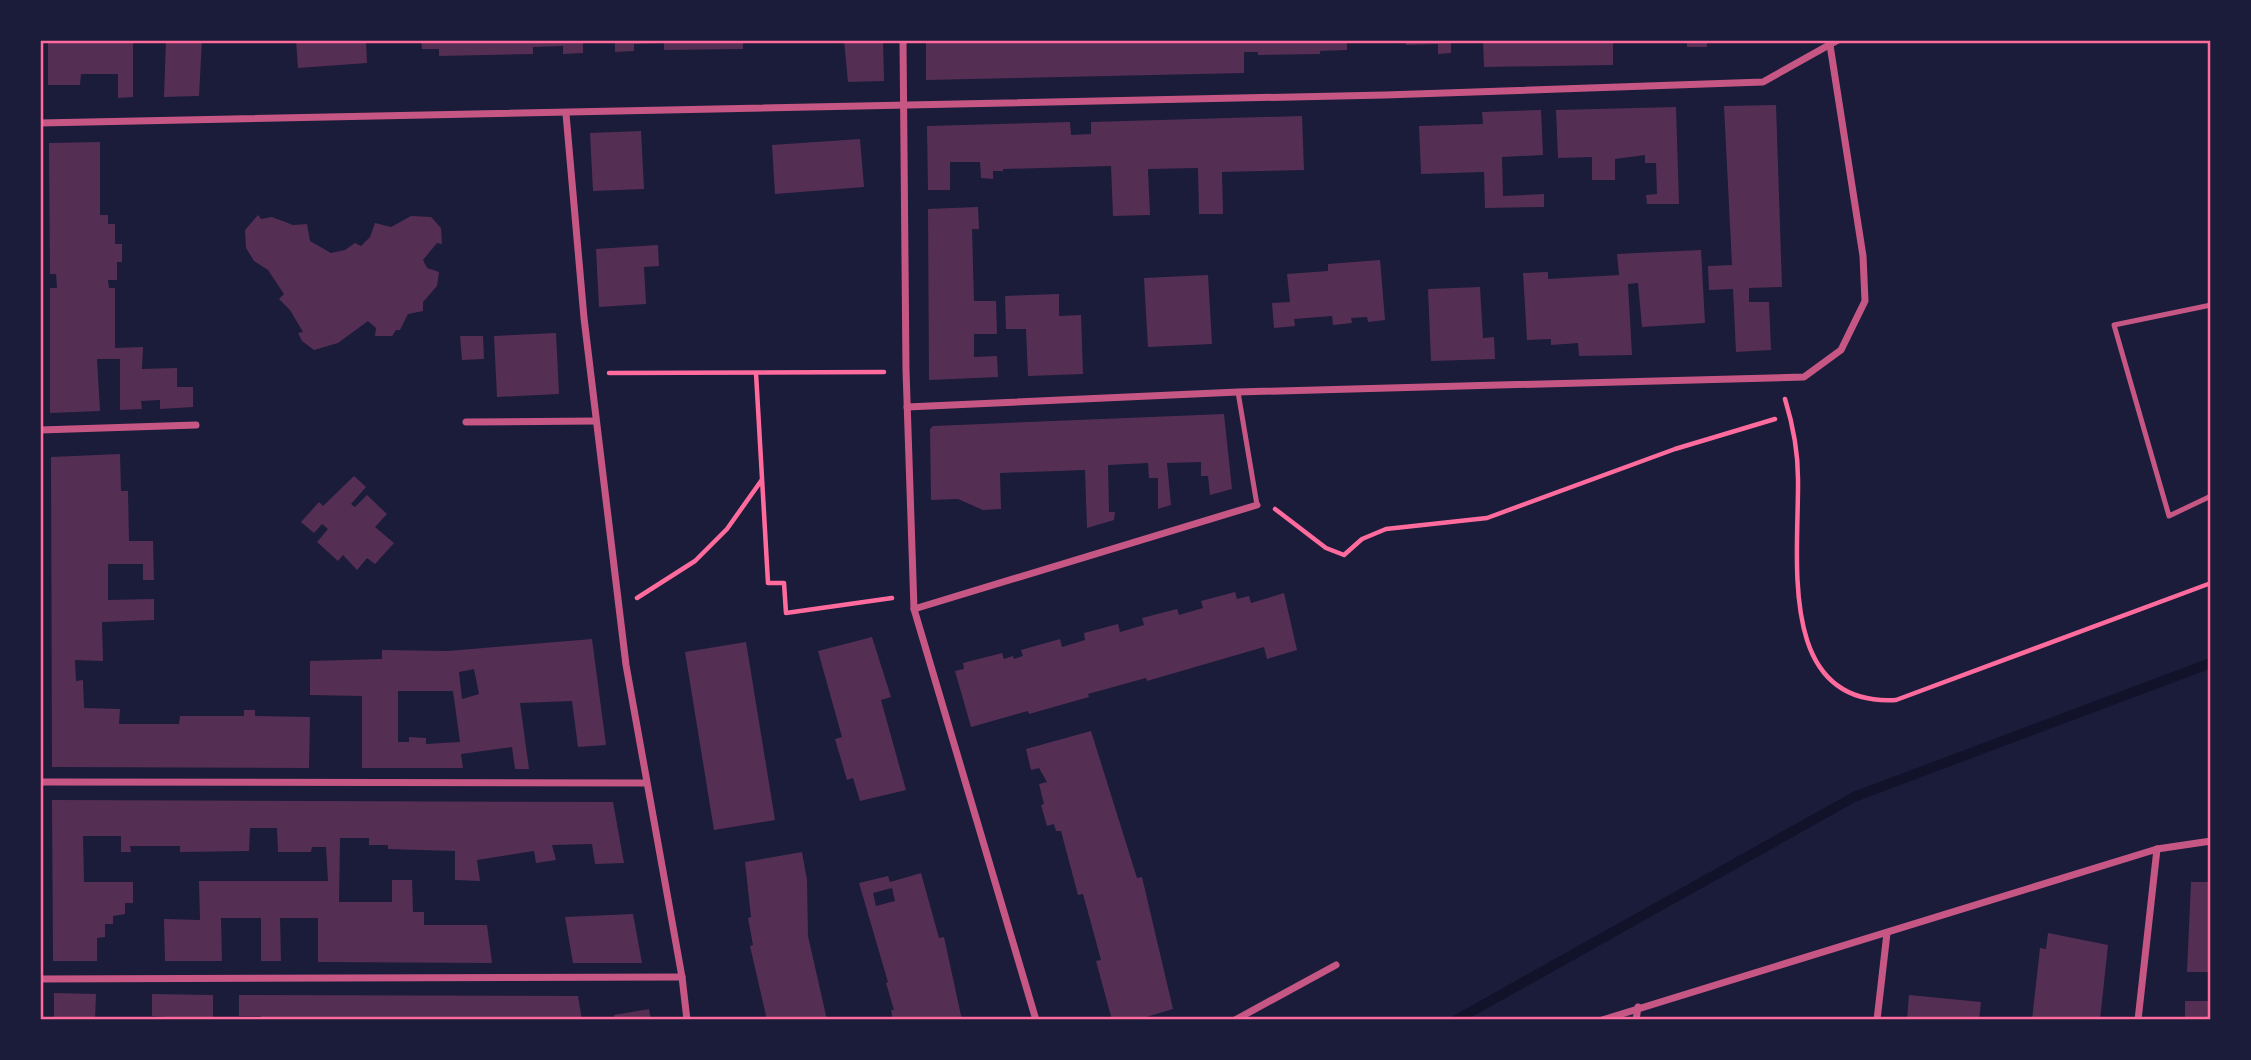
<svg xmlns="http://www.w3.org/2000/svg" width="2251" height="1060" viewBox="0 0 2251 1060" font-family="'Asap Condensed',sans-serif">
	<rect width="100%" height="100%" fill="#1b1b3a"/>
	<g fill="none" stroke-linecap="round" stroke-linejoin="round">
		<!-- stream -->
		<polyline stroke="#12122b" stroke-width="10" points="1456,1020 1854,797 2211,663"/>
	</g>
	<!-- building -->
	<g fill="#542f53" fill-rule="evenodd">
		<polygon points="48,40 133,40 133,97 118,98 118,74 81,74 80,85 48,85"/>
		<polygon points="166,40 202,40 199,96 164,97"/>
		<polygon points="296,40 366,40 367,63 298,68"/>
		<polygon points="421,40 583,40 583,53 563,54 563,46 533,47 533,54 439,56 439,49 422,49"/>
		<polygon points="615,40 743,40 743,49 664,50 664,43 634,44 634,51 615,52"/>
		<polygon points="844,40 883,40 884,81 848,82"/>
		<polygon points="926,40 1347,40 1347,50 1320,51 1320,54 1258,55 1258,52 1244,52 1244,73 926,80"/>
		<polygon points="1406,40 1451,40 1451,53 1438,54 1438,44 1406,45"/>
		<polygon points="1483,40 1613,40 1613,65 1484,67"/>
		<rect x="1687" y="40" width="20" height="7"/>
		<polygon points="1776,105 1782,287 1749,288 1749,302 1769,302 1771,350 1736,352 1733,289 1709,290 1708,266 1732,265 1724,106"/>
		<polygon points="1676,107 1679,204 1647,204 1646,195 1657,194 1656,163 1645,163 1645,155 1615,159 1615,180 1592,180 1592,157 1558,158 1556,110"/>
		<polygon points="1541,110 1543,155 1502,157 1503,196 1544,194 1544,207 1485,208 1484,172 1421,174 1419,126 1483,124 1482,112"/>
		<polygon points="1302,116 1304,170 1222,172 1223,214 1199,214 1198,168 1148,169 1150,215 1113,216 1111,166 1003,169 1003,171 993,171 993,179 981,178 980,162 950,162 950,190 928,190 927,126 1070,122 1071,135 1091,134 1091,122"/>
		<polygon points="641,131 644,189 593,191 590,133"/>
		<polygon points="860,139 864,187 775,194 772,145"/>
		<polygon points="100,142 100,215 108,215 108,224 115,224 115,244 122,244 122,262 117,262 117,280 108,280 109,288 115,288 115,348 143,347 142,369 177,368 177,387 193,387 193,407 160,409 160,400 141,401 142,409 120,410 120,359 97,359 100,411 50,413 50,288 57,288 56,274 50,274 49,143"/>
		<polygon points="978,207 979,229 972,229 974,301 996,301 997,334 974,334 974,357 997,356 998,377 929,380 928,209"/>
		<polygon points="258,215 261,219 272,217 293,225 307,224 310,241 331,253 345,250 355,243 361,246 370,237 375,223 391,227 411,216 431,217 441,228 442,244 437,243 423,260 427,268 439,272 437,286 423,302 423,311 408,314 400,330 396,330 392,336 375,336 376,328 368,321 338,343 314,350 302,341 298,333 303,332 290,310 279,299 284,294 268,270 254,261 246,248 245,230"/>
		<polygon points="658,245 659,266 644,267 646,304 599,307 596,249"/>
		<polygon points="1701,250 1705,323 1642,327 1638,283 1628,284 1632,355 1579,356 1578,343 1551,345 1551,339 1527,340 1523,273 1548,272 1548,279 1619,275 1617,254"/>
		<polygon points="1380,260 1385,320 1368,322 1367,317 1351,318 1352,323 1333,325 1332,316 1294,319 1295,326 1274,328 1272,303 1290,302 1287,274 1328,271 1328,264"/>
		<polygon points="1208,275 1212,344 1148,347 1144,278"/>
		<polygon points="1480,287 1483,338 1494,337 1495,359 1431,361 1428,289"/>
		<polygon points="1059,294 1059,316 1081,315 1083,374 1028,376 1026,329 1006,329 1005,296"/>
		<polygon points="556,333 559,394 497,397 494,336"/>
		<polygon points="460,336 483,336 484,359 462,360"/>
		<polygon points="1224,414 1232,489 1210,495 1208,476 1201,476 1201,462 1167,463 1171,505 1158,509 1158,478 1149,478 1148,463 1108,465 1109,512 1115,512 1114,520 1087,528 1085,470 1000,473 1001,509 983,510 958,499 931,500 930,429 933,426"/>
		<polygon points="120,454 121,491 128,491 129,541 153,541 154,580 143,580 143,564 108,564 108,600 154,599 154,620 102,622 103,661 75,660 76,681 83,680 84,708 120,709 119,724 179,724 180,716 244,716 244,710 255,710 255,716 310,717 309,768 52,767 51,457"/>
		<polygon points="354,476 366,487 351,504 355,507 367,495 387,514 375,527 394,543 375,564 367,558 357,570 343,555 338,561 317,542 328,529 322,524 314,533 301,522 319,502 323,506"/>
		<polygon points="1235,592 1237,599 1249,596 1251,603 1284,593 1297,650 1267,659 1264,647 1147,681 1146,678 1088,694 1089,697 1029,714 1028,711 971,727 955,671 964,669 963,663 1002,653 1004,659 1013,656 1014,659 1023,656 1021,650 1060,639 1062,647 1085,640 1084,633 1118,624 1120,632 1144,625 1142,618 1177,609 1179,615 1203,608 1201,601"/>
		<polygon points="872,637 891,697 881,700 906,790 860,801 853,778 847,780 835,739 842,737 818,651"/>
		<path d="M 592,639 L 606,745 L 578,747 L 572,701 L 520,703 L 529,769 L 515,769 L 512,747 L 461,754 L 463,768 L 362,768 L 362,696 L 310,695 L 310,661 L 382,659 L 382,650 L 448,651 ZM 474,669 L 479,694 L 462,699 L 459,672 ZM 398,691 L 453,691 L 460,742 L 426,744 L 426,738 L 409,737 L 409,742 L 398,742 Z"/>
		<polygon points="746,642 775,820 714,830 685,652"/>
		<polygon points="1091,731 1137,878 1142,877 1173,1009 1136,1020 1112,1020 1096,961 1101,960 1083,894 1078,895 1061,831 1056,831 1054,824 1047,826 1041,805 1044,804 1039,784 1047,782 1039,768 1031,770 1026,749"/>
		<polygon points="52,800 613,802 624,863 595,864 592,844 552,845 556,860 536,863 534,851 477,860 480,881 455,880 455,851 388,849 388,845 369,845 369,838 340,838 339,902 392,902 392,880 412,880 413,912 424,912 424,925 487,925 492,963 318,962 318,918 280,918 281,961 261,961 261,918 221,918 222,961 165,961 164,919 200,920 199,881 328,881 326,847 312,847 311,852 278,852 277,828 250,828 249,851 180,852 180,846 130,846 131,852 121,852 121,836 83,836 84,882 133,882 133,903 125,903 125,914 113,916 113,924 105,924 105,937 97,938 97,961 53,961"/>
		<polygon points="802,852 807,880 808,936 827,1020 767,1020 750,946 753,945 748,918 751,917 745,862"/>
		<path d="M 921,873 L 939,938 L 944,937 L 962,1020 L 893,1020 L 891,1010 L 894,1010 L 886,983 L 888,982 L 859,883 L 888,876 L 890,882 ZM 892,888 L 895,901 L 876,906 L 873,893 Z"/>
		<polygon points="2191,882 2211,882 2211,972 2187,972"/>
		<polygon points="633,914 642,963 573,963 565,917"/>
		<polygon points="2048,933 2108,945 2100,1020 2032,1020 2040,948 2046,949"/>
		<polygon points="54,993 96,994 95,1020 54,1020"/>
		<polygon points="152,994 213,995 213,1020 152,1016"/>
		<polygon points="239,995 578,996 582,1020 261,1020 261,1016 239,1016"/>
		<polygon points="1909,995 1981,1002 1979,1020 1907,1020"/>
		<rect x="2185" y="1001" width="26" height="19"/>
		<polygon points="649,1009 651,1020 615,1020 614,1015"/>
	</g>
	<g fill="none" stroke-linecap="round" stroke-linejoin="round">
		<!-- path -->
		<g stroke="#ff6b9d" stroke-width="4.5">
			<polyline points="609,373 884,372"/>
			<polyline points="756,373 768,583 784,583 786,613 892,598"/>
			<path d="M 1785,399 C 1793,425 1798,452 1798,479 C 1799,559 1776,707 1896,700 L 2211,583"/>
			<polyline points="1275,509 1326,548 1344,555 1362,539 1386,529 1487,518 1675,449 1775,419"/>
			<polyline points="637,598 695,561 727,529 761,481"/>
		</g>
		<!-- service -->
		<g stroke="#c65784" stroke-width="5">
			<polyline points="2211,305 2114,325 2169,516 2211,496"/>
			<polyline points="1238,392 1257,505"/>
		</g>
		<!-- minor -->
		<g stroke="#c65784" stroke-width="7">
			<polyline points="903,40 906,370 914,609 1036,1020"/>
			<polyline points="566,114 584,318 626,665 682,977 687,1020"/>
			<polyline points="40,123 1385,95 1763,82 1838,40"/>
			<polyline points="907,407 1238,392 1804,377 1841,350 1865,301 1863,256 1830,45"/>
			<polyline points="466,422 595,421"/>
			<polyline points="40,430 196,425"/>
			<polyline points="914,609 1257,505"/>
			<polyline points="40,782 646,783"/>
			<polyline points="40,979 682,977"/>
			<polyline points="1235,1020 1336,965"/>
			<polyline points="1602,1020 2157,849 2211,841"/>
			<polyline points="1636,1020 1638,1007"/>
			<polyline points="1877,1020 1887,933"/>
			<polyline points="2138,1020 2157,849"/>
		</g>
	</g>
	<!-- border -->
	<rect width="2251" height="1060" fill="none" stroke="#1b1b3a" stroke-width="84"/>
	<rect x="42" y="42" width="2167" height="976" fill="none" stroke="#ff6b9d" stroke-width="2.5"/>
</svg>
